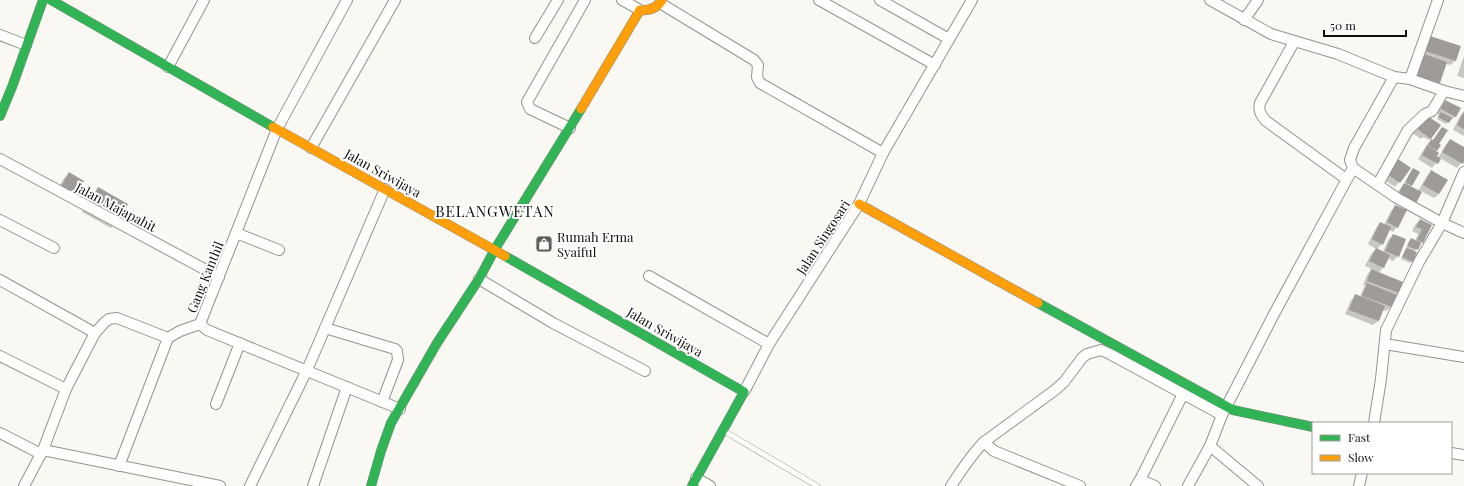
<svg xmlns="http://www.w3.org/2000/svg" width="1464" height="486" viewBox="0 0 1464 486" font-family="'Playfair Display',serif">
	<rect width="100%" height="100%" fill="#faf8f2"/>
	<!-- shadow -->
	<g fill="#0003">
		<polygon points="1426,42 1460,47 1455,61 1450,65 1446,64 1438,85 1431,92 1410,85"/>
		<polygon points="1464,56 1464,78 1457,76"/>
		<polygon points="1446,102 1456,116 1446,124 1437,119 1439,115 1437,114 1441,106"/>
		<polygon points="1464,112 1464,136 1453,130 1460,116"/>
		<polygon points="1421,120 1431,138 1429,140 1423,137 1421,139 1412,133"/>
		<polygon points="1450,140 1464,148 1464,159 1457,168 1440,158 1432,168 1418,159 1429,142 1438,144 1435,151 1436,156 1438,158 1446,145"/>
		<polygon points="1394,165 1399,182 1395,187 1383,179"/>
		<polygon points="1411,171 1412,186 1410,187 1418,191 1427,176 1431,172 1439,194 1434,198 1421,191 1414,205 1393,201 1400,189 1405,183"/>
		<polygon points="69,174 83,181 56,193 64,178"/>
		<polygon points="98,189 118,220 111,228 82,212 91,196"/>
		<polygon points="1396,206 1397,227 1393,232 1389,230 1382,244 1377,249 1383,252 1388,240 1393,235 1398,256 1393,261 1388,258 1383,268 1378,273 1402,282 1398,293 1395,295 1391,307 1386,311 1382,310 1378,321 1373,325 1345,314 1351,300 1356,295 1360,297 1363,289 1365,286 1363,285 1367,275 1372,269 1365,266 1371,254 1376,249 1368,244 1376,228 1380,223 1384,225 1391,211"/>
		<polygon points="1420,220 1430,225 1422,242 1414,252 1412,261 1410,263 1401,259 1407,248 1406,248 1409,241 1411,239 1415,241 1418,234 1412,231 1415,225"/>
	</g>
	<!-- building -->
	<g fill="#9e9b98">
		<polygon points="1430,36 1461,46 1456,61 1425,51"/>
		<polygon points="1424,54 1447,62 1439,86 1416,78"/>
		<polygon points="1445,100 1461,108 1456,117 1441,109"/>
		<polygon points="1464,111 1464,129 1457,125"/>
		<polygon points="1441,112 1452,118 1449,123 1438,117"/>
		<polygon points="1426,115 1441,125 1431,139 1416,128"/>
		<polygon points="1442,127 1448,130 1439,144 1441,145 1437,151 1428,145 1431,139 1433,140"/>
		<polygon points="1450,139 1464,147 1464,161 1463,164 1442,152"/>
		<polygon points="1427,145 1439,153 1437,156 1441,159 1438,164 1422,155"/>
		<polygon points="1398,159 1411,168 1400,183 1387,174"/>
		<polygon points="1413,168 1420,172 1412,186 1405,182"/>
		<polygon points="1431,170 1448,180 1439,194 1423,185"/>
		<polygon points="69,172 84,181 75,197 60,188"/>
		<polygon points="1404,183 1422,192 1415,205 1397,196"/>
		<polygon points="98,187 128,204 119,221 89,204"/>
		<polygon points="1395,205 1407,210 1398,228 1387,222"/>
		<polygon points="1420,219 1432,225 1423,243 1417,240 1422,229 1416,227"/>
		<polygon points="1380,222 1391,227 1383,245 1372,239"/>
		<polygon points="1393,234 1406,239 1399,257 1385,251"/>
		<polygon points="1411,238 1421,243 1418,250 1407,246"/>
		<polygon points="1376,248 1390,255 1384,268 1369,261"/>
		<polygon points="1406,248 1417,252 1413,262 1402,257"/>
		<polygon points="1371,269 1403,282 1399,293 1367,281"/>
		<polygon points="1367,283 1397,295 1392,307 1362,296"/>
		<polygon points="1355,294 1385,306 1379,321 1349,310"/>
	</g>
	<g fill="none" stroke-linecap="round" stroke-linejoin="round">
		<!-- lane casing -->
		<g stroke="#949390" stroke-width="6">
			<polyline id="lane" points="724,431 817,486"/>
		</g>
		<!-- street casing -->
		<g stroke="#949390" stroke-width="12">
			<g id="street">
				<polyline points="622,0 640,10"/>
				<polyline points="819,0 935,65"/>
				<polyline points="880,0 949,39"/>
				<polyline points="1210,0 1271,34 1338,54 1394,77 1410,79 1444,91 1464,96"/>
				<polyline points="660,3 754,60 758,65 757,77 760,83 883,153"/>
				<polyline points="1244,20 1258,0"/>
				<polyline points="0,35 26,45"/>
				<polyline points="535,38 558,0"/>
				<path d="M 1294,42 L 1260,103 C 1258,111 1261,115 1266,121 L 1346,179"/>
				<polyline points="168,67 204,0"/>
				<polyline points="1410,79 1438,0"/>
				<polyline points="570,128 530,109 527,102 585,0"/>
				<polyline points="311,148 395,0"/>
				<polyline points="0,159 219,277"/>
				<polyline points="1353,168 1397,198 1442,223 1464,233"/>
				<polyline points="1378,184 1408,130 1425,114 1432,111 1444,91"/>
				<polyline points="0,220 54,248"/>
				<polyline points="236,233 279,250"/>
				<polyline points="649,276 769,344"/>
				<polyline points="479,279 553,323 645,371"/>
				<polyline points="0,280 95,333"/>
				<polyline points="200,324 207,330 400,409"/>
				<polyline points="325,328 395,349 397,351 398,360 382,402"/>
				<polyline points="168,338 180,331 200,324 277,129 347,0"/>
				<polyline points="1385,344 1464,357"/>
				<polyline points="0,356 66,389"/>
				<polyline points="744,392 769,344 859,204 883,153 972,0"/>
				<polyline points="216,404 240,343"/>
				<polyline points="1374,423 1381,379 1386,330 1419,262 1442,223 1464,172"/>
				<polyline points="0,433 41,454"/>
				<polyline points="984,442 1055,390 1064,382 1082,358 1087,354 1101,350 1110,354 1222,415"/>
				<polyline points="1210,446 1258,486"/>
				<polyline points="43,450 220,486"/>
				<polyline points="1451,453 1464,455"/>
				<polyline points="119,466 168,338"/>
				<polyline points="696,478 710,486"/>
				<polyline points="1140,480 1183,394"/>
				<polyline points="24,486 43,450 66,389 95,333 105,322 109,319 117,318 168,338"/>
				<polyline points="250,486 307,370 385,189"/>
				<polyline points="313,486 347,387"/>
				<path d="M 951,486 C 961,471 971,455 984,442 L 994,451 L 1080,486"/>
				<polyline points="1136,486 1140,480 1155,486"/>
				<polyline points="1188,486 1210,446 1222,415 1274,314 1353,168 1350,160 1354,148 1394,77"/>
				<polyline points="1359,486 1362,473"/>
			</g>
		</g>
		<!-- fast casing -->
		<g stroke="#8a8987" stroke-width="10">
			<g id="fast">
				<polyline points="51,0 273,127"/>
				<polyline points="0,116 12,87 43,0"/>
				<polyline points="505,256 744,392 692,486"/>
				<polyline points="1038,303 1233,410 1313,427"/>
				<polyline points="371,486 381,451 391,423 437,343 479,279 495,249 581,109"/>
			</g>
		</g>
		<!-- slow casing -->
		<g stroke="#8a8987" stroke-width="10">
			<g id="slow">
				<path d="M 581,109 L 640,10 C 650,11 657,8 662,0"/>
				<polyline points="273,127 505,256"/>
				<polyline points="859,204 1038,303"/>
			</g>
		</g>
		<!-- lane -->
		<use href="#lane" stroke="#fefefd" stroke-width="5"/>
		<!-- street -->
		<use href="#street" stroke="#fefefd" stroke-width="10"/>
		<!-- fast -->
		<use href="#fast" stroke="#30b455" stroke-width="9"/>
		<!-- slow -->
		<use href="#slow" stroke="#ff9f0a" stroke-width="9"/>
	</g>
	<!-- icons -->
	<defs>
		<g id="shop-square" transform="scale(0.9)"><rect x="-9" y="-9" width="18" height="18" rx="4" fill="#605f5d" stroke="#fff"/><path d="M-5-2.5h2.3a2.7 3.5 0 0 1 5.4 0H5L5.5 6h-11ZM-1.5-2.5h3a1.5 2.3 0 0 0-3 0Z" fill="#fff"/></g>
	</defs>
	<g fill-rule="evenodd">
		<use href="#shop-square" x="544" y="244"/>
	</g>
	<g text-anchor="middle" stroke-width="4" stroke-linejoin="round" paint-order="stroke">
		<!-- street labels -->
		<g font-size="13" fill="#0d0d0d" stroke="#fff">
			<text transform="translate(383 173) rotate(29)" y="5">Jalan Sriwijaya</text>
			<text transform="translate(116 207) rotate(28)" y="5">Jalan Majapahit</text>
			<text transform="translate(823 237) rotate(-57)" y="5">Jalan Singosari</text>
			<text transform="translate(205 277) rotate(-68)" y="5">Gang Kanthil</text>
			<text transform="translate(665 332) rotate(30)" y="5">Jalan Sriwijaya</text>
		</g>
		<!-- poi labels -->
		<g font-size="13" fill="#0d0d0d" stroke="#fff" text-anchor="start">
			<text x="557" y="242">Rumah Erma<tspan x="557" dy="15">Syaiful</tspan></text>
		</g>
		<!-- quarter labels -->
		<g font-size="15" letter-spacing="1" fill="#0d0d0d" stroke="#fff">
			<text x="495" y="217">BELANGWETAN</text>
		</g>
	</g>
	<!-- legend -->
	<rect x="1312" y="422" width="140" height="52" fill="#ffffff" stroke="#9e9e9e"/>
	<rect x="1320" y="435" width="20" height="6" fill="#30b455" stroke="#9e9e9e"/>
	<text x="1348" y="442" font-size="12" fill="#0d0d0d">Fast</text>
	<rect x="1320" y="455" width="20" height="6" fill="#ff9f0a" stroke="#9e9e9e"/>
	<text x="1348" y="462" font-size="12" fill="#0d0d0d">Slow</text>
	<!-- scale -->
	<path d="M1324 30v6h82v-6" fill="none" stroke="#0d0d0d" stroke-width="2"/>
	<text x="1330" y="30" font-size="12" fill="#0d0d0d" stroke="#ffffff" stroke-width="3" paint-order="stroke">50 m</text>
</svg>
